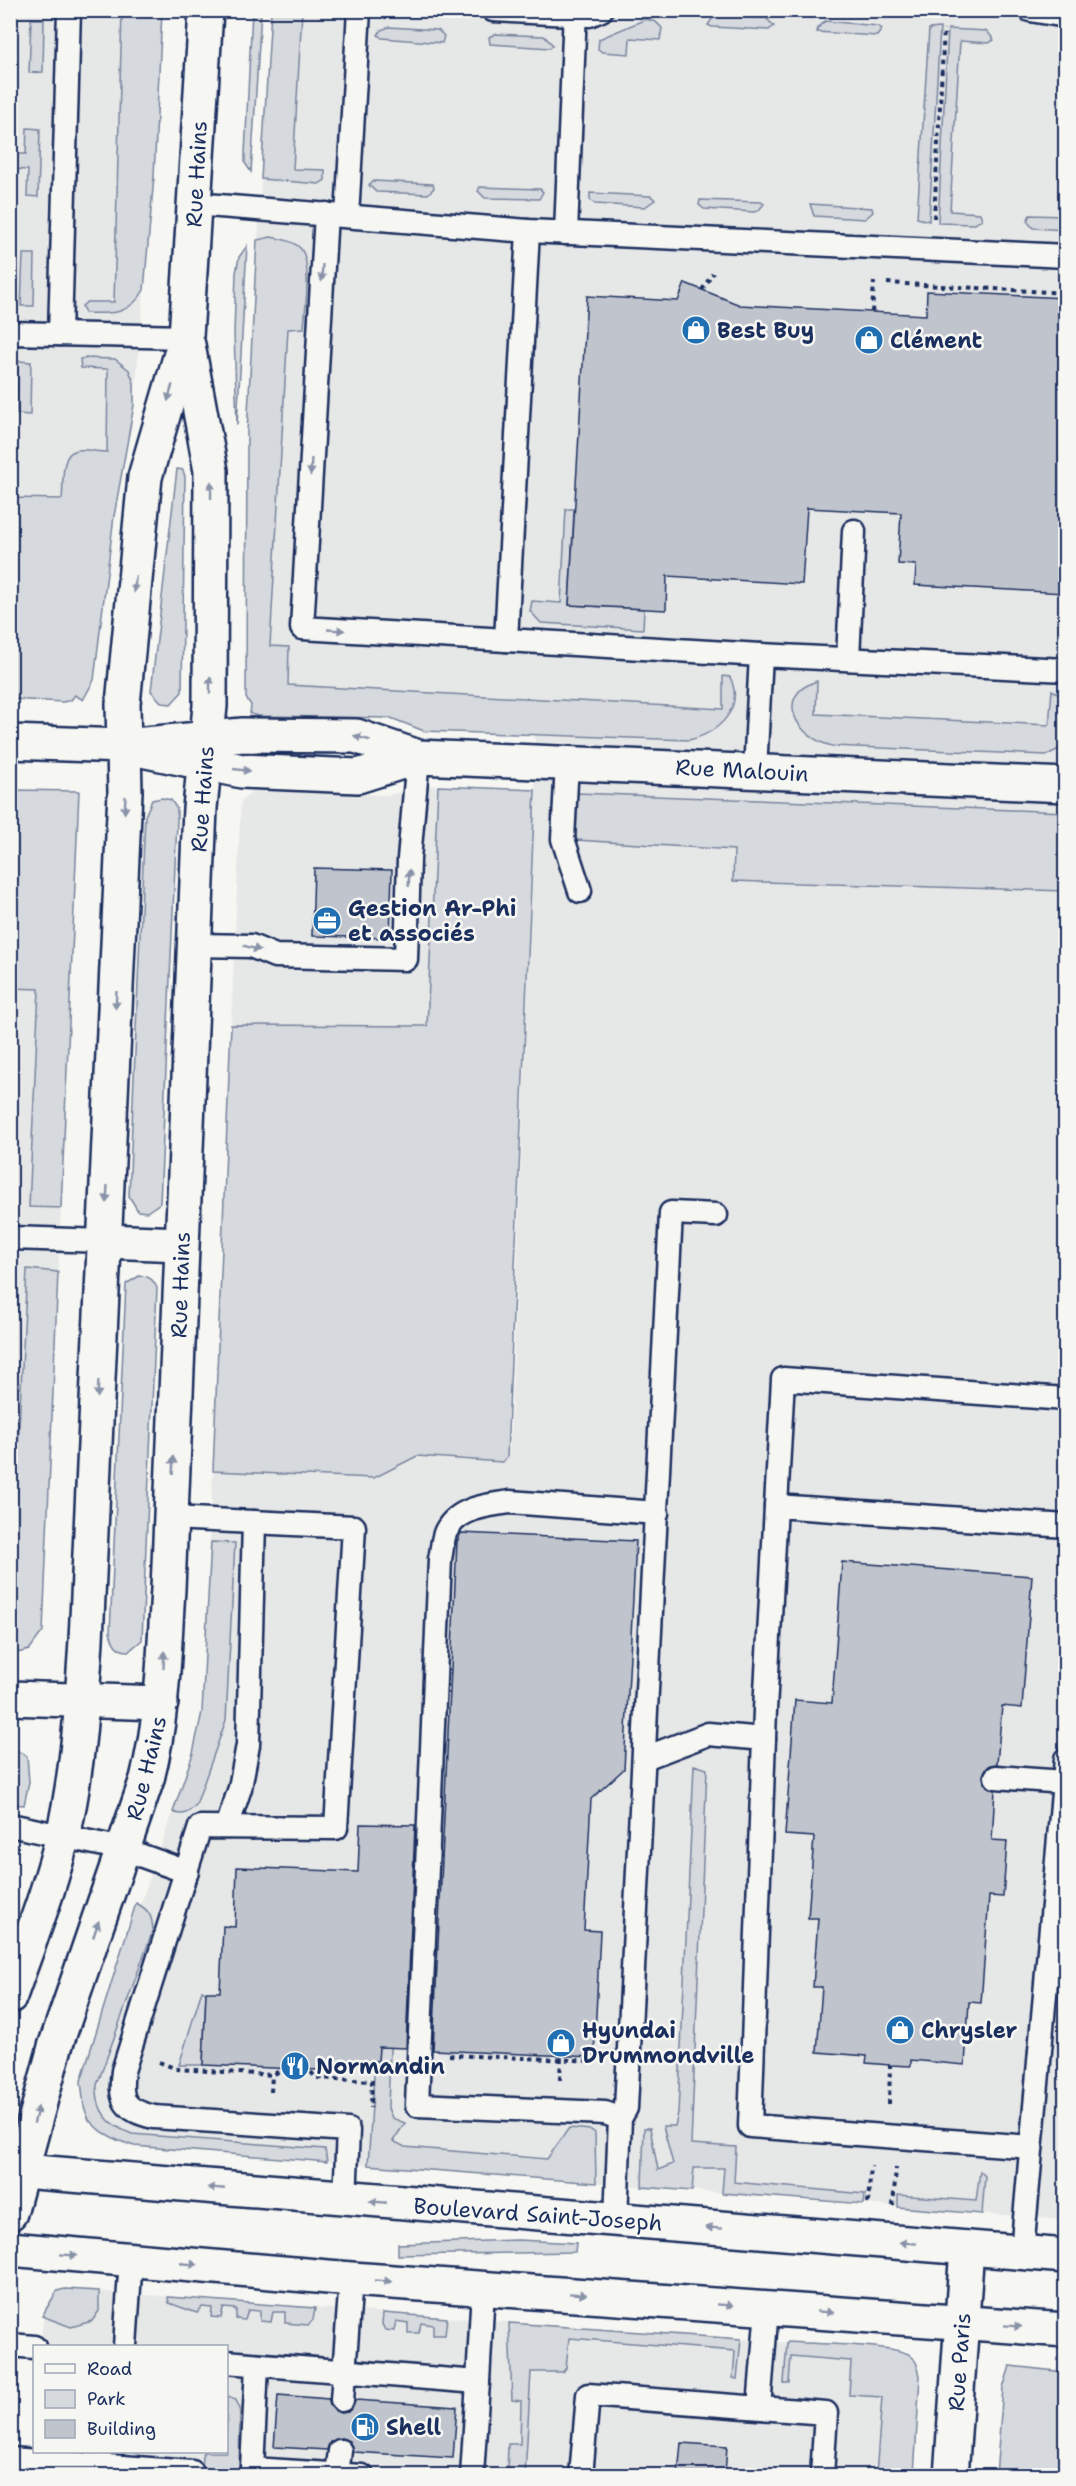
<svg xmlns="http://www.w3.org/2000/svg" width="1076" height="2486" viewBox="0 0 1076 2486" font-family="'Shantell Sans',sans-serif">
	<rect width="100%" height="100%" fill="#f6f6f2"/>
	<filter id="ink" filterUnits="userSpaceOnUse"><feTurbulence type="fractalNoise" baseFrequency=".0167" numOctaves="2"/><feDisplacementMap in="SourceGraphic" scale="12" xChannelSelector="R" yChannelSelector="G"/><feConvolveMatrix kernelMatrix="1 2 1 2 8 2 1 2 1" color-interpolation-filters="sRGB"/></filter>
	<g filter="url(#ink)">
		<!-- built -->
		<g fill="#e6e7e7">
			<polygon points="11,11 162,11 154,176 134,405 114,516 11,513"/>
			<polygon points="271,11 1065,11 1065,2220 134,2146 99,2130 89,2120 82,2103 81,2081 87,2056 173,1812 193,1753 202,1712 213,1471 374,1478 417,1456 502,1462 510,1446 534,837 535,735 424,731 391,718 259,716 250,714 251,705 246,698 247,433"/>
			<polygon points="423,785 438,786 427,1026 231,1025 241,801 252,791 390,795"/>
			<polygon points="10,988 70,991 43,1631 29,1650 17,1653 14,1662 10,1661"/>
			<polygon points="65,2289 900,2351 910,2356 917,2364 920,2376 914,2475 33,2476 34,2441 34,2452 226,2452 226,2346 40,2346 45,2307 57,2291"/>
		</g>
		<!-- green -->
		<g fill="#d6d9dd" stroke="#78849e" stroke-width="1.5">
			<path d="M 122,11 L 162,11 L 154,176 L 144,290 C 130,315 111,314 85,313 L 82,306 L 87,302 L 114,302 Z"/>
			<polygon points="252,11 261,11 251,172 245,163 245,154"/>
			<polygon points="271,11 302,11 293,169 325,170 325,180 319,184 261,179"/>
			<polygon points="714,16 766,18 774,26 769,30 712,27 708,25"/>
			<polygon points="31,19 44,19 43,72 29,73"/>
			<polygon points="646,19 656,22 662,28 660,40 630,38 629,54 602,52 598,49 599,39"/>
			<polygon points="825,21 878,26 882,29 877,36 817,32 818,28"/>
			<polygon points="389,27 438,30 444,36 442,43 382,38 378,35 381,30"/>
			<polygon points="940,28 929,221 917,218 929,29"/>
			<polygon points="948,29 987,31 994,40 989,43 960,41 950,211 980,213 982,219 975,224 938,223"/>
			<polygon points="495,34 544,36 553,45 550,48 490,44 489,37"/>
			<polygon points="27,128 40,129 38,197 27,196 28,170 11,169 11,154 26,154"/>
			<polygon points="374,181 433,184 434,188 428,194 376,192 369,185"/>
			<polygon points="480,187 540,189 543,192 539,199 485,198 478,191"/>
			<polygon points="590,193 651,196 655,200 645,207 595,204 590,200"/>
			<polygon points="700,200 761,202 764,204 758,211 754,212 704,209 699,205"/>
			<polygon points="810,204 872,208 873,212 865,219 814,216"/>
			<polygon points="1030,215 1065,216 1065,230 1033,228 1027,221"/>
			<path d="M 271,237 C 282,239 294,241 301,249 C 312,263 305,310 304,328 L 288,329 L 270,646 L 289,647 L 288,685 L 723,709 L 723,676 L 730,677 C 745,709 718,733 689,740 L 424,731 L 391,718 L 259,716 L 250,714 L 251,705 L 246,698 L 247,433 L 257,240 Z"/>
			<polygon points="247,246 237,425 234,332 236,273 239,257"/>
			<polygon points="23,254 35,254 34,306 21,306"/>
			<path d="M 85,358 L 115,359 L 129,370 L 134,383 L 134,405 L 114,516 L 94,680 L 83,700 L 75,695 L 71,700 L 63,702 L 11,699 L 11,498 L 62,499 C 64,486 59,453 77,450 C 86,449 98,452 107,452 L 108,369 L 81,368 L 80,359 Z"/>
			<polygon points="18,361 31,362 30,415 17,414"/>
			<polygon points="177,469 183,470 185,477 182,692 171,704 162,703 151,691"/>
			<polygon points="566,509 574,509 569,605 644,609 643,629 541,623 530,611 532,601 561,603"/>
			<path d="M 817,681 L 816,714 L 1049,725 L 1052,690 L 1065,697 L 1065,746 L 1047,755 L 832,746 C 796,738 773,695 817,681 Z"/>
			<polygon points="438,786 535,790 507,1457 502,1462 417,1456 374,1478 213,1471 231,1025 427,1026"/>
			<polygon points="11,790 79,791 61,1208 29,1207 39,989 11,988"/>
			<polygon points="577,793 1065,812 1065,891 733,881 734,850 576,840"/>
			<polygon points="162,798 171,800 177,809 177,821 160,1203 147,1212 138,1211 129,1196 145,816 152,800"/>
			<polygon points="27,1269 58,1272 43,1631 29,1650 17,1653 14,1662 11,1661 10,1605"/>
			<path d="M 139,1276 C 149,1276 153,1279 157,1288 L 142,1640 L 129,1651 C 117,1651 113,1644 110,1632 L 126,1284 Z"/>
			<path d="M 211,1542 L 235,1543 L 226,1720 L 196,1805 C 189,1812 184,1817 173,1812 L 193,1753 L 202,1712 Z"/>
			<polygon points="10,1747 27,1756 29,1782 24,1805 11,1804"/>
			<polygon points="694,1765 707,1769 691,2144 736,2147 734,2182 865,2194 864,2204 722,2193 724,2168 694,2168 692,2191 642,2187 644,2128 650,2128 658,2170 673,2164 663,2126 675,2126 678,2113"/>
			<polygon points="388,1825 398,1826 388,2108 392,2118 405,2123 393,2141 405,2147 547,2159 569,2128 591,2130 595,2133 596,2183 368,2165 374,2076 378,2061"/>
			<path d="M 136,1903 C 149,1910 152,1915 153,1930 L 97,2085 C 96,2112 108,2125 132,2134 L 325,2149 L 327,2162 L 134,2146 L 117,2140 L 99,2130 L 89,2120 L 84,2107 L 81,2081 Z"/>
			<polygon points="202,1990 206,1992 203,2065 179,2065"/>
			<polygon points="980,2171 985,2176 982,2214 898,2207 898,2195 976,2201"/>
			<polygon points="518,2240 576,2243 575,2252 398,2255 398,2244"/>
			<polygon points="65,2289 99,2291 99,2311 92,2321 71,2327 42,2316 57,2291"/>
			<polygon points="168,2297 315,2308 313,2320 308,2325 285,2323 285,2312 273,2312 271,2322 260,2321 260,2311 248,2310 245,2320 236,2319 236,2309 223,2308 221,2318 211,2317 212,2308 202,2307 197,2313 169,2303"/>
			<polygon points="383,2313 447,2318 445,2335 433,2335 433,2325 421,2323 419,2333 408,2333 408,2323 396,2321 394,2331 385,2330 382,2324"/>
			<polygon points="509,2323 741,2339 737,2379 733,2378 735,2351 569,2338 566,2368 563,2372 531,2372 525,2475 507,2475 508,2444 520,2444 521,2401 512,2400"/>
			<path d="M 787,2342 C 811,2344 893,2344 910,2355 C 917,2360 918,2368 920,2376 L 914,2475 L 876,2475 L 882,2397 L 849,2395 L 851,2361 L 791,2356 L 789,2383 L 784,2383 Z"/>
			<polygon points="1010,2366 1065,2372 1065,2475 996,2475 1003,2388"/>
			<polygon points="227,2397 236,2400 240,2409 239,2475 202,2474 203,2452 226,2452"/>
		</g>
		<!-- building -->
		<g fill="#c0c4cd" stroke="#1b2f5e" stroke-width="1.5">
			<polygon points="685,283 740,305 926,315 927,291 1065,298 1065,593 915,585 916,565 898,564 901,513 807,508 802,584 667,576 666,610 569,605 587,296 678,301"/>
			<polygon points="314,868 392,870 390,938 312,936"/>
			<polygon points="461,1533 636,1541 624,1769 591,1799 584,1930 600,1931 594,2057 433,2050 457,1542"/>
			<polygon points="842,1562 1032,1576 1022,1708 1002,1706 997,1764 990,1765 983,1775 984,1783 995,1790 992,1840 1007,1841 1003,1897 989,1896 981,2003 969,2002 965,2065 911,2060 911,2066 890,2065 866,2063 867,2056 817,2052 822,1987 813,1987 818,1918 808,1918 814,1837 785,1835 795,1700 832,1703"/>
			<polygon points="360,1824 415,1825 406,2048 379,2047 378,2061 344,2060 343,2071 203,2065 206,1992 220,1992 223,1926 235,1927 237,1867 358,1872"/>
			<polygon points="278,2395 329,2399 330,2406 340,2413 348,2412 356,2400 457,2407 453,2458 353,2452 349,2441 341,2438 330,2442 327,2450 274,2447"/>
			<polygon points="681,2443 727,2446 725,2475 678,2475"/>
		</g>
		<g fill="none" stroke-linecap="round" stroke-linejoin="round">
			<!-- service casing -->
			<g stroke="#1b2f5e" stroke-width="27">
				<g id="service">
					<polyline points="493,10 589,15 601,10"/>
					<polyline points="1030,10 1066,16"/>
					<polyline points="194,204 528,231 1066,256"/>
					<polyline points="326,214 302,628 506,640"/>
					<polyline points="347,216 359,10"/>
					<polyline points="528,231 506,640 761,655"/>
					<polyline points="566,233 575,10"/>
					<polyline points="10,333 186,337"/>
					<polyline points="60,334 69,10"/>
					<polyline points="848,659 854,531"/>
					<polyline points="567,763 563,839 580,891"/>
					<polyline points="755,771 761,655 1066,670"/>
					<polyline points="194,945 251,946 275,956 406,959 409,859 418,757"/>
					<polyline points="10,1238 105,1241"/>
					<polyline points="776,1506 783,1379 1066,1399"/>
					<path d="M 171,1518 L 354,1527 L 336,1828 L 200,1827 L 123,2071 C 119,2101 124,2110 154,2117 L 348,2130 L 345,2199"/>
					<polyline points="645,1758 708,1734 764,1739"/>
					<polyline points="996,1777 1064,1782"/>
					<polyline points="10,1825 123,1849 187,1872"/>
					<polyline points="227,1827 240,1788 248,1745 254,1522"/>
					<path d="M 620,2118 L 605,2113 L 417,2105 L 440,1559 C 442,1551 442,1539 446,1531 C 458,1508 487,1505 510,1502 L 657,1513"/>
					<polyline points="1031,2147 750,2126 765,1710 776,1506 1066,1526"/>
					<polyline points="616,2220 620,2118 626,2108 671,1213 716,1215"/>
					<polyline points="1022,2252 1066,1759"/>
					<polyline points="10,2345 34,2347"/>
					<polyline points="125,2346 131,2258"/>
					<polyline points="226,2362 478,2382 483,2288"/>
					<polyline points="257,2365 252,2469 362,2476"/>
					<polyline points="342,2400 351,2279"/>
					<polyline points="759,2407 767,2308"/>
					<polyline points="10,2459 192,2472 192,2476"/>
					<polyline points="337,2474 340,2451"/>
					<polyline points="472,2476 478,2382"/>
					<polyline points="581,2476 588,2395 826,2413 822,2476"/>
				</g>
			</g>
			<!-- minor casing -->
			<g stroke="#1b2f5e" stroke-width="38">
				<g id="minor">
					<polyline points="10,742 123,746 242,771 358,776 418,757"/>
					<polyline points="123,746 243,735 356,736 418,757 1066,785"/>
					<polyline points="105,1241 181,1244"/>
					<polyline points="10,1698 161,1703"/>
					<polyline points="951,2476 967,2248"/>
				</g>
			</g>
			<!-- tertiary casing -->
			<g stroke="#1b2f5e" stroke-width="38">
				<g id="tertiary">
					<path d="M 10,1996 C 29,1942 51,1887 64,1831 C 78,1769 82,1704 86,1640 L 125,792 L 123,704 L 145,477 L 186,337 L 206,10"/>
					<path d="M 10,2213 L 55,2047 L 147,1779 C 163,1717 164,1653 168,1589 L 200,808 L 210,706 L 211,471 L 188,345"/>
				</g>
			</g>
			<!-- primary casing -->
			<g stroke="#1b2f5e" stroke-width="38">
				<g id="primary">
					<polyline points="10,2170 1066,2256"/>
					<polyline points="10,2249 351,2279 1066,2330"/>
				</g>
			</g>
			<!-- path -->
			<g stroke="#1b2f5e" stroke-width="4" stroke-dasharray="4.5 4.5" stroke-linecap="butt">
				<polyline points="934,218 944,29"/>
				<polyline points="887,283 1066,293"/>
				<polyline points="702,290 713,273"/>
				<polyline points="872,312 874,282"/>
				<polyline points="449,2055 598,2061"/>
				<polyline points="159,2062 177,2069 272,2075 282,2070"/>
				<polyline points="311,2072 316,2078 372,2081 371,2108"/>
				<polyline points="560,2080 561,2055"/>
				<polyline points="271,2092 272,2075"/>
				<polyline points="889,2104 890,2065"/>
				<polyline points="868,2203 871,2166"/>
				<polyline points="893,2206 896,2168"/>
			</g>
			<!-- service -->
			<use href="#service" stroke="#f6f6f2" stroke-width="22"/>
			<!-- minor -->
			<use href="#minor" stroke="#f6f6f2" stroke-width="33"/>
			<!-- tertiary -->
			<use href="#tertiary" stroke="#f6f6f2" stroke-width="33"/>
			<!-- primary -->
			<use href="#primary" stroke="#f6f6f2" stroke-width="33"/>
		</g>
		<!-- one-way arrows -->
		<defs><path id="oneway-solid" d="M-6-.8H1V-3.2L6.5 0L1 3.2V.8H-6Z" transform="scale(1.5)"/></defs>
		<g fill="#8892a8">
			<use href="#oneway-solid" transform="translate(322 273) rotate(93)"/>
			<use href="#oneway-solid" transform="translate(170 393) rotate(106)"/>
			<use href="#oneway-solid" transform="translate(311 467) rotate(93)"/>
			<use href="#oneway-solid" transform="translate(211 490) rotate(-90)"/>
			<use href="#oneway-solid" transform="translate(135 584) rotate(96)"/>
			<use href="#oneway-solid" transform="translate(336 630) rotate(3)"/>
			<use href="#oneway-solid" transform="translate(210 685) rotate(-90)"/>
			<use href="#oneway-solid" transform="translate(362 738) rotate(-164)"/>
			<use href="#oneway-solid" transform="translate(242 770) rotate(6)"/>
			<use href="#oneway-solid" transform="translate(125 805) rotate(93)"/>
			<use href="#oneway-solid" transform="translate(409 878) rotate(-88)"/>
			<use href="#oneway-solid" transform="translate(252 948) rotate(15)"/>
			<use href="#oneway-solid" transform="translate(116 1000) rotate(93)"/>
			<use href="#oneway-solid" transform="translate(107 1194) rotate(93)"/>
			<use href="#oneway-solid" transform="translate(98 1389) rotate(93)"/>
			<use href="#oneway-solid" transform="translate(173 1465) rotate(-88)"/>
			<use href="#oneway-solid" transform="translate(164 1660) rotate(-86)"/>
			<use href="#oneway-solid" transform="translate(96 1929) rotate(-71)"/>
			<use href="#oneway-solid" transform="translate(36 2115) rotate(-76)"/>
			<use href="#oneway-solid" transform="translate(216 2188) rotate(-175)"/>
			<use href="#oneway-solid" transform="translate(378 2202) rotate(-175)"/>
			<use href="#oneway-solid" transform="translate(714 2228) rotate(-176)"/>
			<use href="#oneway-solid" transform="translate(908 2243) rotate(-176)"/>
			<use href="#oneway-solid" transform="translate(69 2255) rotate(4)"/>
			<use href="#oneway-solid" transform="translate(189 2264) rotate(5)"/>
			<use href="#oneway-solid" transform="translate(383 2281) rotate(4)"/>
			<use href="#oneway-solid" transform="translate(578 2294) rotate(4)"/>
			<use href="#oneway-solid" transform="translate(725 2305) rotate(4)"/>
			<use href="#oneway-solid" transform="translate(825 2312) rotate(4)"/>
			<use href="#oneway-solid" transform="translate(1013 2326) rotate(4)"/>
		</g>
	</g>
	<!-- icons -->
	<defs>
		<g id="shop-disc" transform="scale(1.5)"><circle r="9.5" fill="#1f6fb2" stroke="#f6f6f2"/><path d="M-5-2.5h2.3a2.7 3.5 0 0 1 5.4 0H5L5.5 6h-11ZM-1.5-2.5h3a1.5 2.3 0 0 0-3 0Z" fill="#fff"/></g>
		<g id="office-disc" transform="scale(1.5)"><circle r="9.5" fill="#1f6fb2" stroke="#f6f6f2"/><path d="M-6-3h4V-5.5h4V-3h4V5H-6ZM-1-4.5V-3h2v-1.5ZM-6 0V1H6V0Z" fill="#fff"/></g>
		<g id="restaurant-disc" transform="scale(1.5)"><circle r="9.5" fill="#1f6fb2" stroke="#f6f6f2"/><path d="M-5-6h1v4h1v-4h1v4h1v-4h1v5L-1.5 .5V6h-2V.5L-5-1ZM5-6V6H3V1.5H1.5Q1.5-4 5-6Z" fill="#fff"/></g>
		<g id="fuel-disc" transform="scale(1.5)"><circle r="9.5" fill="#1f6fb2" stroke="#f6f6f2"/><path d="M-5.5-6h7V0h2V4h1.3V-2.5L3-4.5l.8-.8L6-3V5H2.5V1h-1V6h-7ZM-4.2-4.7v3.2H.2V-4.7Z" fill="#fff"/></g>
	</defs>
	<g fill-rule="evenodd">
		<use href="#shop-disc" x="696" y="330"/>
		<use href="#shop-disc" x="869" y="340"/>
		<use href="#office-disc" x="327" y="921"/>
		<use href="#shop-disc" x="900" y="2030"/>
		<use href="#shop-disc" x="561" y="2043"/>
		<use href="#restaurant-disc" x="295" y="2066"/>
		<use href="#fuel-disc" x="365" y="2427"/>
	</g>
	<g text-anchor="middle" stroke-width="5" stroke-linejoin="round" paint-order="stroke">
		<!-- street labels -->
		<g font-size="22" fill="#1b2f5e" stroke="#f6f6f2">
			<text transform="translate(196 174) rotate(-87)" y="8">Rue Hains</text>
			<text transform="translate(742 770) rotate(3)" y="8">Rue Malouin</text>
			<text transform="translate(202 799) rotate(-86)" y="8">Rue Hains</text>
			<text transform="translate(180 1285) rotate(-88)" y="8">Rue Hains</text>
			<text transform="translate(146 1768) rotate(-76)" y="8">Rue Hains</text>
			<text transform="translate(538 2214) rotate(4)" y="8">Boulevard Saint-Joseph</text>
			<text transform="translate(959 2362) rotate(-86)" y="8">Rue Paris</text>
		</g>
		<!-- poi labels -->
		<g font-size="22" font-weight="bold" fill="#1b2f5e" stroke="#f6f6f2" text-anchor="start">
			<text x="717" y="338">Best Buy</text>
			<text x="890" y="348">Clément</text>
			<text x="348" y="916">Gestion Ar-Phi<tspan x="348" dy="25">et associés</tspan></text>
			<text x="582" y="2038">Hyundai<tspan x="582" dy="25">Drummondville</tspan></text>
			<text x="921" y="2038">Chrysler</text>
			<text x="316" y="2074">Normandin</text>
			<text x="386" y="2435">Shell</text>
		</g>
	</g>
	<!-- margin -->
	<rect width="1076" height="2486" fill="none" stroke="#f6f6f2" stroke-width="36"/>
	<rect x="18" y="18" width="1040" height="2450" fill="none" stroke="#1b2f5e" stroke-width="2" filter="url(#ink)"/>
	<!-- legend -->
	<rect x="33" y="2345" width="195" height="108" fill="#f6f6f2" stroke="#9ea6b7" stroke-width="1.5"/>
	<rect x="45" y="2364" width="30" height="9" fill="#f6f6f2" stroke="#9ea6b7" stroke-width="1.5"/>
	<text x="87" y="2375" font-size="18" fill="#1b2f5e">Road</text>
	<rect x="45" y="2390" width="30" height="18" fill="#d6d9dd" stroke="#9ea6b7" stroke-width="1.5"/>
	<text x="87" y="2405" font-size="18" fill="#1b2f5e">Park</text>
	<rect x="45" y="2420" width="30" height="18" fill="#c0c4cd" stroke="#9ea6b7" stroke-width="1.5"/>
	<text x="87" y="2435" font-size="18" fill="#1b2f5e">Building</text>
</svg>
